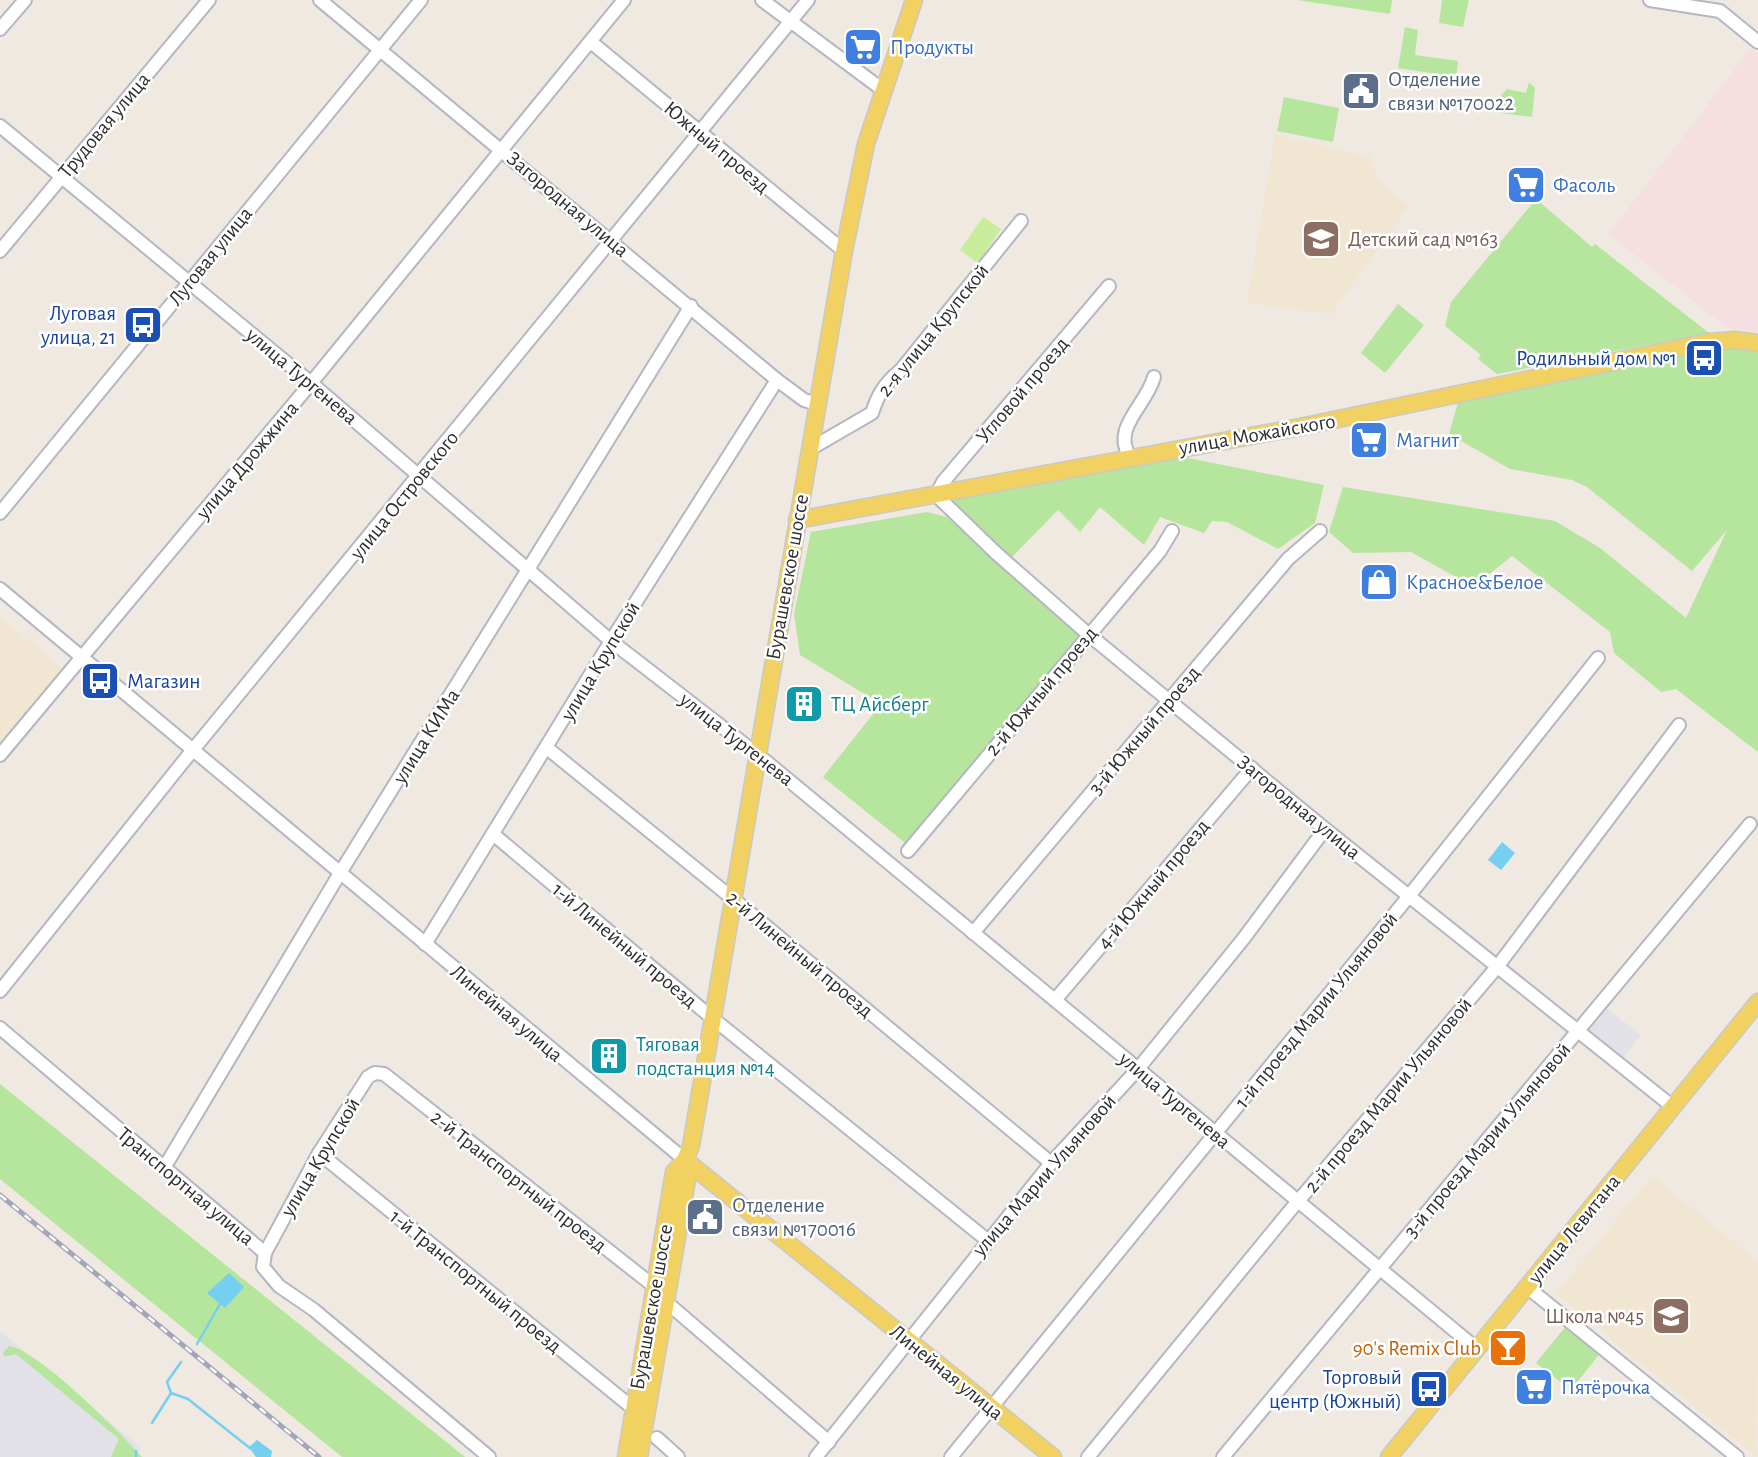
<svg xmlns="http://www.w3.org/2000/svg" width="1758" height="1457" viewBox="0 0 1758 1457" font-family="'Alegreya Sans',sans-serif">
	<rect width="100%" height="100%" fill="#efe9e1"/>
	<!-- industrial -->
	<g fill="#e3e1e8">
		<polygon points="1606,1008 1641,1035 1620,1061 1585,1034"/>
		<polygon points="0,1331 141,1448 133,1457 0,1457"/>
	</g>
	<!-- education -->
	<g fill="#f0e6d1">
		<polygon points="1275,135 1371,157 1377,179 1409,206 1331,314 1247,303"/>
		<polygon points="0,617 64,670 0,746"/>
		<polygon points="1652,1176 1758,1262 1757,1457 1556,1294"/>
	</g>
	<!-- medical -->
	<polygon fill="#f5dfe0" points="1751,48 1758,54 1758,334 1725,326 1609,234"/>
	<!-- green -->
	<g fill="#b6e59e">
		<polygon points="1297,0 1392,0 1390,14"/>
		<polygon points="1442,0 1469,0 1463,27 1439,23"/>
		<polygon points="1405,27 1418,30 1415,55 1458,61 1456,77 1398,68"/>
		<polygon points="1529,82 1535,88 1532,117 1493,112 1498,99 1507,89 1526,93"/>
		<polygon points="1284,97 1339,108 1333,142 1277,131"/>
		<polygon points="1536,199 1592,247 1595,244 1709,333 1497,374 1478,359 1481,355 1445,326 1451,302"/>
		<polygon points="1398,304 1424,325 1385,373 1361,353"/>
		<polygon points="1722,347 1758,348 1758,752 1676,689 1661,692 1614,653 1610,632 1512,556 1483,579 1465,582 1411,552 1353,553 1329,532 1343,487 1555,521 1600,548 1686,618 1727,530 1692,571 1587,487 1572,480 1510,469 1449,434 1458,402"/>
		<polygon points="1178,456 1324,485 1315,523 1278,549 1227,522 1212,521 1204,533 1160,517 1144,545 1100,507 1080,532 1058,510 1010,559 949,500"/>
		<polygon points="927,512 947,517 1082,634 909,846 823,777 881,704 800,655 794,614 811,532"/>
		<polygon points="0,1084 465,1457 342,1457 0,1179"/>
		<polygon points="1571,1320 1605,1347 1571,1390 1536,1363"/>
		<path d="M 9,1346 C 38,1350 121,1433 142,1457 L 111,1457 L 119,1439 L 16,1354 L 4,1357 L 3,1353 Z"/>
	</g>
	<!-- pitch -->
	<polygon fill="#c9ec9a" points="983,217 1001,229 978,263 960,250"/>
	<!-- water -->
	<g fill="#75cff0">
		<polygon points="1502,842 1515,853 1501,870 1488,860"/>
		<polygon points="229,1273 244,1287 225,1308 207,1293"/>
		<polygon points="257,1440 272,1451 271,1457 256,1457 249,1447"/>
	</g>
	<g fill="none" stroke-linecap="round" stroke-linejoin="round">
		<!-- stream -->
		<g stroke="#75cff0" stroke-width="2.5">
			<polyline points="197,1344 220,1304"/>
			<polyline points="171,1393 188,1399 251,1449"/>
			<polyline points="152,1423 171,1393 167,1382 181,1362"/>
			<polyline points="136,1457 136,1451"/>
		</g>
		<!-- minor casing -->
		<g stroke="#b4b7c1" stroke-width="16">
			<g id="minor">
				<polyline points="320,0 777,380 804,400 817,404"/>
				<polyline points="762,0 883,90"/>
				<polyline points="1650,0 1720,11 1758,42"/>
				<polyline points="0,29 25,0"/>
				<polyline points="591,42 844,251"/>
				<polyline points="0,126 311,383 611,641 757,754 1477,1349"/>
				<polyline points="0,251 209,0"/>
				<polyline points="1109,286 943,482 936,495 996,553 1088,634 1325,829 1673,1107"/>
				<path d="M 810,449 L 872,413 C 878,394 885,383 901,370 L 1021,221"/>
				<path d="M 1130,457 C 1111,428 1146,406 1154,377"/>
				<polyline points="0,513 421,0"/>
				<polyline points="0,589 685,1160"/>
				<polyline points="547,748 732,898 1051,1163"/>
				<polyline points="0,755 311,383 624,0"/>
				<polyline points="493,834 711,1017 987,1240"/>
				<polyline points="908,851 1160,551 1172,531"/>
				<polyline points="973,933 1288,559 1320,531"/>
				<polyline points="425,944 611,641 777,380"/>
				<polyline points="0,991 183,762 808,0"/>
				<polyline points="1055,1000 1252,768"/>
				<polyline points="0,1028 265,1253 263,1267 279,1286 314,1310 489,1457"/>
				<polyline points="319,1153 634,1409"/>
				<polyline points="164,1168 340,873 691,306"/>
				<polyline points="265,1253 319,1153 368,1077 375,1073 384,1074 655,1287"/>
				<polyline points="1527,1287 1737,1457"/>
				<polyline points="665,1305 671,1306 829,1442"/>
				<polyline points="657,1438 678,1457"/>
				<polyline points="816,1457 1051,1163 1138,1069 1244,938 1325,829"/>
				<polyline points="951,1457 1409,896 1598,658"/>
				<polyline points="1088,1457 1288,1213 1497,967 1679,725"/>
				<polyline points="1223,1457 1750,824"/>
			</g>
		</g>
		<!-- major casing -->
		<g stroke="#c9c9c9" stroke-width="19">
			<g id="major">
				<polyline points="797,520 1300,427 1708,342 1735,340 1758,343"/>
				<polyline points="685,1160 1053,1457"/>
				<polyline points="626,1457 674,1172 685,1160 691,1146 844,251 866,144 914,0"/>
				<polyline points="639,1457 688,1174 685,1160"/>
				<polyline points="1389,1457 1758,1002"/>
			</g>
		</g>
		<!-- minor -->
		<use href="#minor" stroke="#fff" stroke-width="12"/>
		<!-- major -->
		<use href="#major" stroke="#f2d163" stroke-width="16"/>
		<!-- rail casing -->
		<g stroke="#a3a6b8" stroke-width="5">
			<polyline id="rail" points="0,1195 319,1457"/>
		</g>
		<!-- rail -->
		<use href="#rail" stroke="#fff" stroke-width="2.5" stroke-dasharray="8" stroke-linecap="butt"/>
	</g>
	<!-- icons -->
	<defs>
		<g id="supermarket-square" transform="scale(2.0125)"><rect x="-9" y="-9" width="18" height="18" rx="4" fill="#3f7fe0" stroke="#fff"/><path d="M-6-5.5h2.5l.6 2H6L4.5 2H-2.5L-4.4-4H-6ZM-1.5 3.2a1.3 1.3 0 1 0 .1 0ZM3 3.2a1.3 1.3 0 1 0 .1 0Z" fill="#fff"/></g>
		<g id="civic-square" transform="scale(2.0125)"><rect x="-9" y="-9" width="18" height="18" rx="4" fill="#5c6f8a" stroke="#fff"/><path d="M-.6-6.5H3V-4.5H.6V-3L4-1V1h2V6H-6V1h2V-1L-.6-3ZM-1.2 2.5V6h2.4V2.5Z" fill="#fff"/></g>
		<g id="school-square" transform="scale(2.0125)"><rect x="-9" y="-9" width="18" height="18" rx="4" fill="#8d6e63" stroke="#fff"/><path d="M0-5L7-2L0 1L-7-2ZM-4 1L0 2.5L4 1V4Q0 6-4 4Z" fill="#fff"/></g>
		<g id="bus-square" transform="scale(2.0125)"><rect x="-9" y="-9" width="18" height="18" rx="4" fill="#1a4fb4" stroke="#fff"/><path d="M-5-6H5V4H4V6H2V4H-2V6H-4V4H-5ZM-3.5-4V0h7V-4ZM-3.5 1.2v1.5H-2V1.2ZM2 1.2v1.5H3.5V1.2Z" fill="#fff"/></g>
		<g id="shop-square" transform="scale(2.0125)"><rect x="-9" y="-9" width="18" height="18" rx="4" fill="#3f7fe0" stroke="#fff"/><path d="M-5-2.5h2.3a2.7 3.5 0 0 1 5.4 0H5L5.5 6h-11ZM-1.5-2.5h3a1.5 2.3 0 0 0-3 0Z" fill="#fff"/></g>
		<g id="building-square" transform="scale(2.0125)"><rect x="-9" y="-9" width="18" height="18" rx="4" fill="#0f9aa8" stroke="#fff"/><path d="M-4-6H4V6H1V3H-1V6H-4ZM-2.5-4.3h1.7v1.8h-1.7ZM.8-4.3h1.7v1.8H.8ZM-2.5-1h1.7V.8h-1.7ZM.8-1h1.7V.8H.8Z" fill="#fff"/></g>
		<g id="bar-square" transform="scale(2.0125)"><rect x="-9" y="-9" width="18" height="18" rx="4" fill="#e8710a" stroke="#fff"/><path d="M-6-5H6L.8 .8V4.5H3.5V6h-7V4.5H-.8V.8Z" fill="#fff"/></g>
	</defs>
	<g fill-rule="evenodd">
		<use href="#supermarket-square" x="863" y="47"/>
		<use href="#civic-square" x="1361" y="91"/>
		<use href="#supermarket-square" x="1526" y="185"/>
		<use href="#school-square" x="1321" y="239"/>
		<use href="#bus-square" x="143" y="325"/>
		<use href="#bus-square" x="1704" y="358"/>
		<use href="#supermarket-square" x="1369" y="440"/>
		<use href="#shop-square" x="1379" y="582"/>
		<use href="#bus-square" x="100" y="681"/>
		<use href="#building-square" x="804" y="704"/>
		<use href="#building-square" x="609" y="1056"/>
		<use href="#civic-square" x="705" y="1217"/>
		<use href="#school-square" x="1671" y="1316"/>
		<use href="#bar-square" x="1508" y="1348"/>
		<use href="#supermarket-square" x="1534" y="1387"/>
		<use href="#bus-square" x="1429" y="1389"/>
	</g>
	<g text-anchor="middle" stroke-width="5" stroke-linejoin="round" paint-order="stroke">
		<!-- shop labels -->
		<g font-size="21" fill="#366cbe" stroke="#fff" text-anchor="start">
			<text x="890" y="54">Продукты</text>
			<text x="1553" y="192">Фасоль</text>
			<text x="1396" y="447">Магнит</text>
			<text x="1406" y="589">Красное&amp;Белое</text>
			<text x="1561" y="1394">Пятёрочка</text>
		</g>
		<!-- service labels -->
		<g font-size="21" fill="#4e5e75" stroke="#fff" text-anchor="start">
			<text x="1388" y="86">Отделение<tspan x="1388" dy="24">связи №170022</tspan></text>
			<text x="732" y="1212">Отделение<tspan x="732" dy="24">связи №170016</tspan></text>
		</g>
		<!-- street labels -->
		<g font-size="21" fill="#2e2e2e" stroke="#fff">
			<text transform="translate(104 125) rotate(-50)" y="7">Трудовая улица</text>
			<text transform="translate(717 147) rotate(40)" y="7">Южный проезд</text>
			<text transform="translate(568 204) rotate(40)" y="7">Загородная улица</text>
			<text transform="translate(210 256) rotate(-51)" y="7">Луговая улица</text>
			<text transform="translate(933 330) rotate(-51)" y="7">2-я улица Крупской</text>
			<text transform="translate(302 376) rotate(40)" y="7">улица Тургенева</text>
			<text transform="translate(1022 390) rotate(-50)" y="7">Угловой проезд</text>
			<text transform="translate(1257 434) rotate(-10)" y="7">улица Можайского</text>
			<text transform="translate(247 460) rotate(-50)" y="7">улица Дрожжина</text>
			<text transform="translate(404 495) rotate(-51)" y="7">улица Островского</text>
			<text transform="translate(787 577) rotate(-80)" y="7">Бурашевское шоссе</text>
			<text transform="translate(600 661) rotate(-59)" y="7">улица Крупской</text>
			<text transform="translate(1041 691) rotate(-50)" y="7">2-й Южный проезд</text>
			<text transform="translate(1144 730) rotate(-50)" y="7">3-й Южный проезд</text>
			<text transform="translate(426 736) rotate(-58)" y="7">улица КИМа</text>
			<text transform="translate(737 739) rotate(38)" y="7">улица Тургенева</text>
			<text transform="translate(1299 807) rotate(39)" y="7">Загородная улица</text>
			<text transform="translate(1153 884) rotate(-50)" y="7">4-й Южный проезд</text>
			<text transform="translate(625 945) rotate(40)" y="7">1-й Линейный проезд</text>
			<text transform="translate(800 954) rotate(40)" y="7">2-й Линейный проезд</text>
			<text transform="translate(1316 1010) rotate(-51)" y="7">1-й проезд Марии Ульяновой</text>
			<text transform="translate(507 1013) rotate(40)" y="7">Линейная улица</text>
			<text transform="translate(1388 1095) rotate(-50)" y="7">2-й проезд Марии Ульяновой</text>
			<text transform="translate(1175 1100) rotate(40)" y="7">улица Тургенева</text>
			<text transform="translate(1487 1140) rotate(-50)" y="7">3-й проезд Марии Ульяновой</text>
			<text transform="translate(320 1157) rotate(-59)" y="7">улица Крупской</text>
			<text transform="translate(1044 1175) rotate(-49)" y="7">улица Марии Ульяновой</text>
			<text transform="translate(519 1181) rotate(38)" y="7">2-й Транспортный проезд</text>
			<text transform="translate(186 1186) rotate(40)" y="7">Транспортная улица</text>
			<text transform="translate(1574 1229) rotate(-51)" y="7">улица Левитана</text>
			<text transform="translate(476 1281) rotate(39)" y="7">1-й Транспортный проезд</text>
			<text transform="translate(651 1307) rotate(-80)" y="7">Бурашевское шоссе</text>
			<text transform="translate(947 1372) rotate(39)" y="7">Линейная улица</text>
		</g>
		<!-- education labels -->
		<g font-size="21" fill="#785e54" stroke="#fff" text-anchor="start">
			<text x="1348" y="246">Детский сад №163</text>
			<text x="1644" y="1323" text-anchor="end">Школа №45</text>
		</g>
		<!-- transit labels -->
		<g font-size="21" fill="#164399" stroke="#fff" text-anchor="end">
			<text x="116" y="320">Луговая<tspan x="116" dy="24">улица, 21</tspan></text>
			<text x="1677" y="365">Родильный дом №1</text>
			<text x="127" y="688" text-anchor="start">Магазин</text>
			<text x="1402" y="1384">Торговый<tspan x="1402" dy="24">центр (Южный)</tspan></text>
		</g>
		<!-- culture labels -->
		<g font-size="21" fill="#0d838f" stroke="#fff" text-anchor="start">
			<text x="831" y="711">ТЦ Айсберг</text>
			<text x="636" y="1051">Тяговая<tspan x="636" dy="24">подстанция №14</tspan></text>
		</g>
		<!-- food labels -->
		<g font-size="21" fill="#c56008" stroke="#fff" text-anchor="end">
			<text x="1481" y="1355">90's Remix Club</text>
		</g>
	</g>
</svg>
